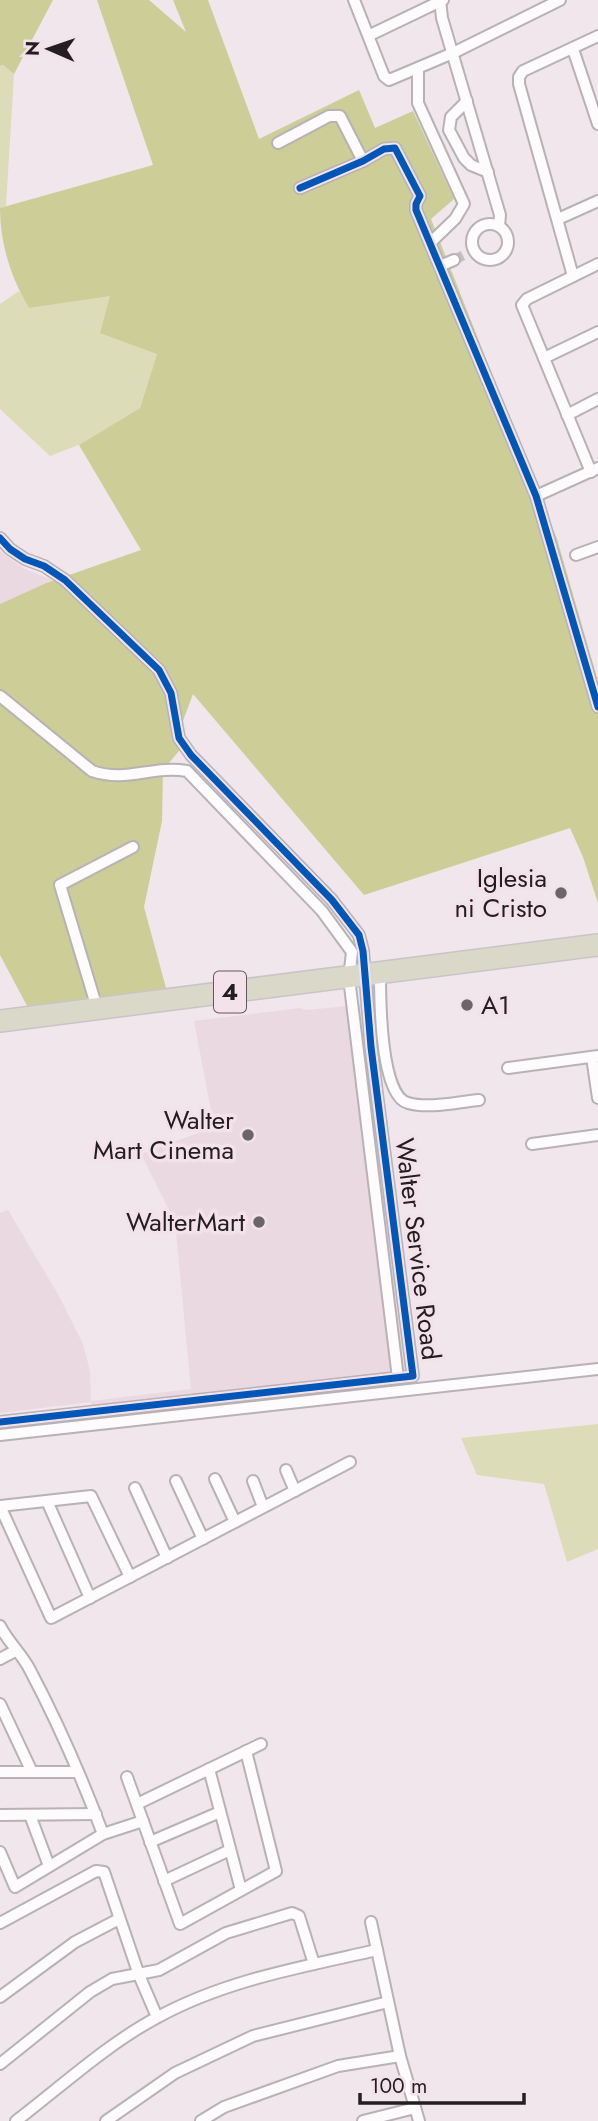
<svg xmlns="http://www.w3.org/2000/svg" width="598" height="2121" viewBox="0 0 598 2121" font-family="Jost,sans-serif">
	<rect width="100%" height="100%" fill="#f0e6eb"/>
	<!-- built -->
	<g fill="#ebd9e1">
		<polygon points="0,551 23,568 52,580 0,604"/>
		<polygon points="370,1004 404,1289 419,1392 94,1421 91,1402 0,1413 0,1213 8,1210 59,1296 83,1344 90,1371 91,1401 191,1389 175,1222 141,1154 198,1133 213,1121 194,1021 300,1008 306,1010"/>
	</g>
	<!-- green -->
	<g fill="#dddcb8">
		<polygon points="3,65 14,74 6,206 0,208 0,66"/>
		<polygon points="19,291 29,308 111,295 157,354 140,408 81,444 50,456 0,409 0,304"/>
		<polygon points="598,1424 598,1549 567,1562 544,1484 477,1475 461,1438"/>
	</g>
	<!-- forest -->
	<g fill="#cdcd97">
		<polygon points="0,0 53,0 14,74 3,65 0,66"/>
		<path d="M 97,0 L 149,0 L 186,32 L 173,0 L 208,0 L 259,139 L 359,90 L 375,128 L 413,111 L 454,199 L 431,219 L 557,539 L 598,681 L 598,903 L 583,857 L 570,828 L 364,895 L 193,694 L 178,734 L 184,745 L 163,770 L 162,821 L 144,907 L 169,999 L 33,1017 L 0,955 L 0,604 L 46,583 L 141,550 L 79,445 L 140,408 L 157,354 L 100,333 L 110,296 L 29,308 C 11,278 0,244 0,208 L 153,165 Z"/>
	</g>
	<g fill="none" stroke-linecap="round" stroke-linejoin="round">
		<!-- street-tunnel -->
		<polyline stroke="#c7bec3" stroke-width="10" stroke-dasharray="10 5" stroke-linecap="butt" points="454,260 466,254"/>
		<!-- street casing -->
		<g stroke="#b8b1b5" stroke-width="14">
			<g id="street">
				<polyline points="354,0 384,76 389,80 453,53 560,0"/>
				<polyline points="440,0 442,18 500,215 499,226"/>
				<polyline points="370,35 443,0"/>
				<polyline points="573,49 598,124"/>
				<polyline points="418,69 418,103 464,204 455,219 430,243"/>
				<polyline points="467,101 451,117 449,130 464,158 471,165 488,172"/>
				<polyline points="278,143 329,116 340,116 363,161"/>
				<polyline points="300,188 363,161 384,149 395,148 420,196 416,204 416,210 536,496 598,707"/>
				<polyline points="558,219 598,201"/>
				<circle cx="490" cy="242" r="18"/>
				<polyline points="440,266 454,260"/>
				<polyline points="573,276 519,84 519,77 523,71 598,36"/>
				<polyline points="544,358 598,332"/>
				<polyline points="567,415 598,399"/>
				<polyline points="591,472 522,305 527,299 598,264"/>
				<polyline points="536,496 598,468"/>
				<polyline points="0,538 10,549 25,559 44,566 65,580 159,670 171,693 179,738 191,755 332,900 359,935 363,951 371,1047 413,1376 0,1422"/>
				<polyline points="576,555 598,547"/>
				<path d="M 0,696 L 92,771 C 127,783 152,765 187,771 L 322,911 L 352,952 L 349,978 L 398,1378"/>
				<path d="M 380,973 C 380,998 380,1096 408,1103 C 429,1109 457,1102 479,1100"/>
				<polyline points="97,1008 60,885 133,847"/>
				<polyline points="592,1057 598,1098"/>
				<polyline points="508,1068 598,1056"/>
				<polyline points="532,1144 598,1135"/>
				<polyline points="0,1435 598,1369"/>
				<polyline points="286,1470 295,1491"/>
				<polyline points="215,1479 235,1522"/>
				<polyline points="176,1481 203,1539"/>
				<polyline points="253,1481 263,1507"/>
				<polyline points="135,1488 167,1558"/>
				<polyline points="47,1501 90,1598"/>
				<polyline points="0,1506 51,1618 350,1462"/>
				<polyline points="0,1506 91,1496 130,1577"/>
				<path d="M 0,1626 C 8,1642 22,1654 30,1670 C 58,1723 82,1778 103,1834"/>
				<polyline points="0,1659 15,1651"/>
				<polyline points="0,1704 32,1772"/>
				<polyline points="209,1769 241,1890"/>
				<polyline points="0,1772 78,1772"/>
				<polyline points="127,1777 180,1924 276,1871 246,1751"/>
				<polyline points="137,1804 261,1744"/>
				<polyline points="0,1815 96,1814"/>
				<polyline points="30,1815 49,1866"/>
				<polyline points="150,1842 220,1812"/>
				<polyline points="0,1852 15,1887 103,1834 143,1821"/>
				<polyline points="164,1881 230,1850"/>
				<polyline points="371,1922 400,2056 419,2121"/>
				<polyline points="0,1923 96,1871 104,1872 139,1975 157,2017"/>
				<polyline points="0,1997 75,1942 119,1919"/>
				<polyline points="0,2064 90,1992 112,1979 159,1970 226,1933 292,1913 299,1916 314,1964"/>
				<path d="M 16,2121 C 62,2086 107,2044 158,2017 C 226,1980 302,1967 377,1950"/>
				<polyline points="106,2121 175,2073 253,2036 388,2002"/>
				<polyline points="201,2121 224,2107 338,2066 400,2056"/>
				<polyline points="363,2121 415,2108"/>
			</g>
		</g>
		<!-- highway casing -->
		<g stroke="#c9c5c7" stroke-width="24">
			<polyline id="highway" points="0,1021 598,945"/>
		</g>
		<!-- street -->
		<use href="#street" stroke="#fdfbfc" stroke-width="10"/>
		<!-- highway -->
		<use href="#highway" stroke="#d9d8c9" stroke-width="21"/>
		<!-- cycleway casing -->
		<g stroke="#f4e2ea" stroke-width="11">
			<g id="cycleway">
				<polyline points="300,188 363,161 384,149 395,148 420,196 416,204 416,210 536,496 598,707"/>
				<polyline points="0,538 10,549 25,559 44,566 65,580 159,670 171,693 179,738 191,755 332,900 359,935 363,951 371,1047 413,1376 0,1422"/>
			</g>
		</g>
		<!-- cycleway -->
		<use href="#cycleway" stroke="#0057b8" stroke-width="7"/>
	</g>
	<!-- markers -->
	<g fill="#6b6468" stroke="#f4e2ea" stroke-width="2.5">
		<circle cx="561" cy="893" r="7"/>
		<circle cx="467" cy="1005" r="7"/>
		<circle cx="248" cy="1135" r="7"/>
		<circle cx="259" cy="1222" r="7"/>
	</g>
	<g text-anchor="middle" stroke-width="7" stroke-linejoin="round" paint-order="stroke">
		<!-- shield labels -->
		<rect fill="#f4e2ea" stroke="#62595d" stroke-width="2" x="214" y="971.5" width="32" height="41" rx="5"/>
		<g font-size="24" font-weight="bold" fill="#241e21">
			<text x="230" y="1000">4</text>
		</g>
		<!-- poi labels -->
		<g font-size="26" fill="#241e21" stroke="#f4e2ea" text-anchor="end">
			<text x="547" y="887">Iglesia<tspan x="547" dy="30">ni Cristo</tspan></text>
			<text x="481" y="1014" text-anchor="start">A1</text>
			<text x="234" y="1129">Walter<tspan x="234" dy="30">Mart Cinema</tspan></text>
			<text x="245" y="1231">WalterMart</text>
		</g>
		<!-- street labels -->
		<g font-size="26" fill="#241e21" stroke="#f4e2ea">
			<text transform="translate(418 1249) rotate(83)" y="9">Walter Service Road</text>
		</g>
	</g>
	<!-- north arrow -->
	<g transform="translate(49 49) rotate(272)" stroke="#f4e2ea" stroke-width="5" paint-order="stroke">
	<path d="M0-5L12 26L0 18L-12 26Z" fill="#241e21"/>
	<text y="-10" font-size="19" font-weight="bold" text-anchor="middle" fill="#241e21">N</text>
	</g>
	<!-- scale -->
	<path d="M360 2093v10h164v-10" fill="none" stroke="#241e21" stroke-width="3.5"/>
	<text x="370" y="2093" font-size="21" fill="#241e21" stroke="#f4e2ea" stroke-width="5" paint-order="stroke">100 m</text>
</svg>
